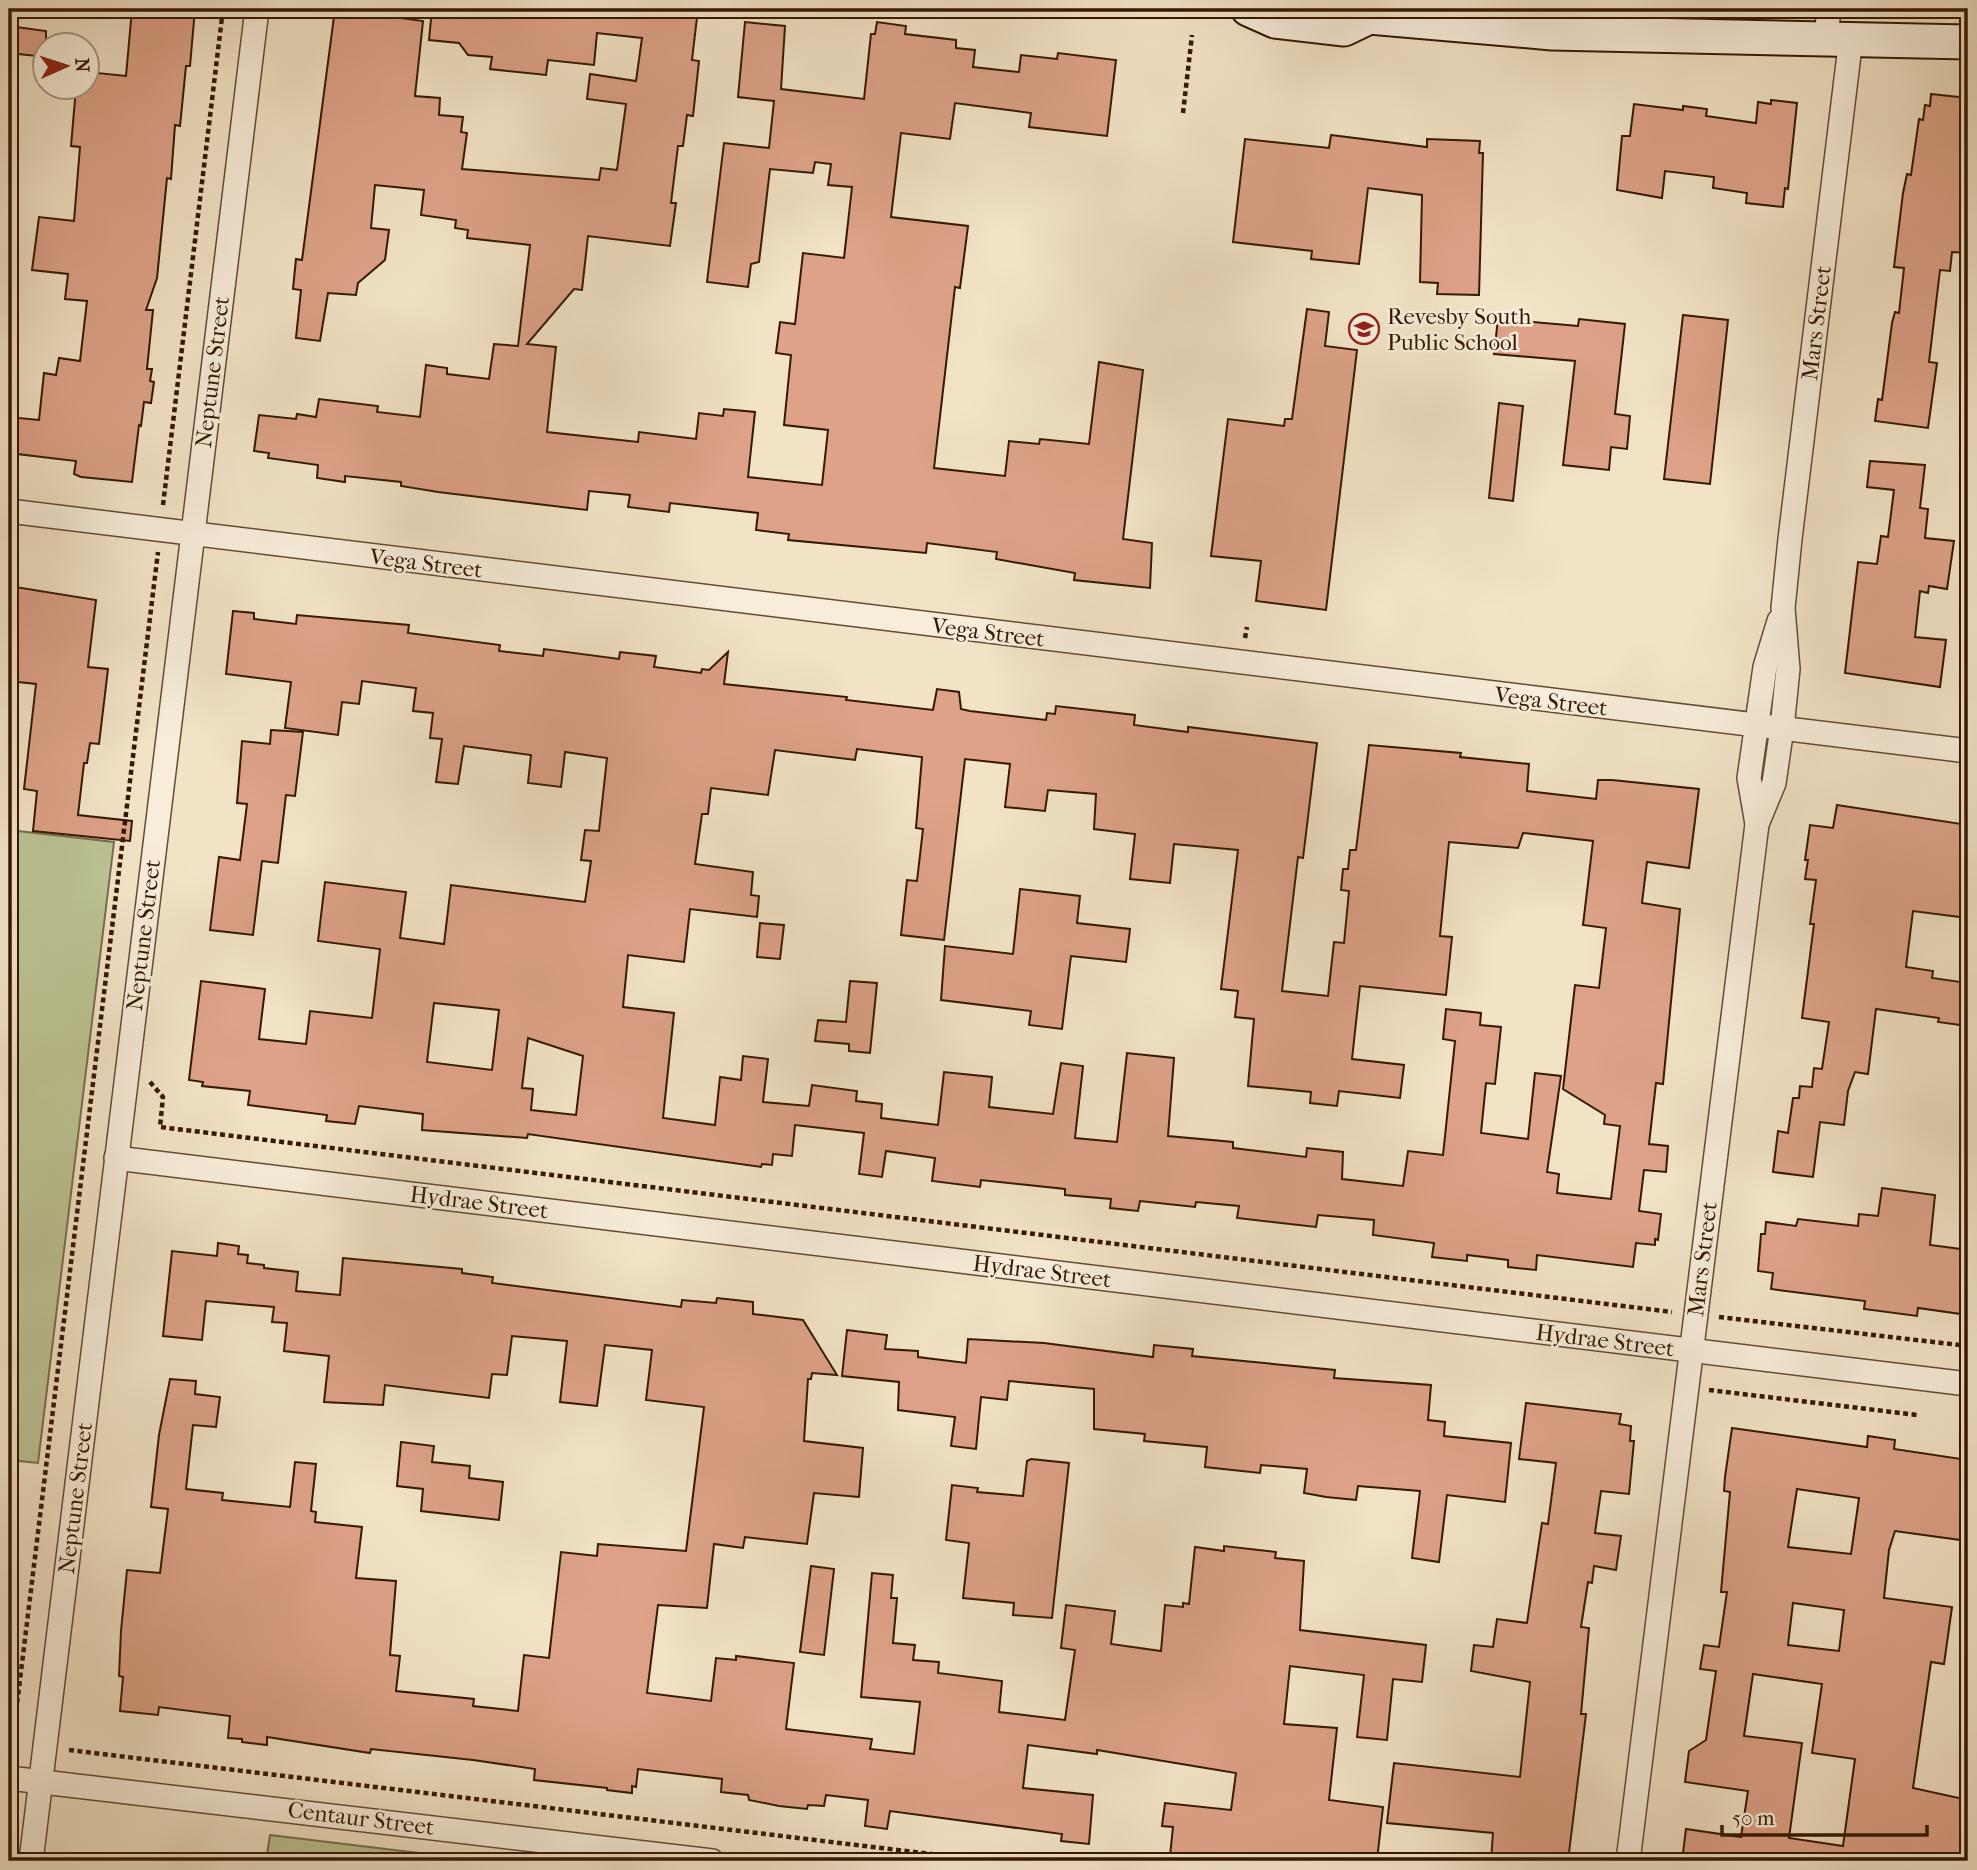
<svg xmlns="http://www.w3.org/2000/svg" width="1977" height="1870" viewBox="0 0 1977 1870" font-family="'IM FELL French Canon',serif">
	<rect width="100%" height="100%" fill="#f2e3c6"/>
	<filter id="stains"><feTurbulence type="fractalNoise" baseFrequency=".00286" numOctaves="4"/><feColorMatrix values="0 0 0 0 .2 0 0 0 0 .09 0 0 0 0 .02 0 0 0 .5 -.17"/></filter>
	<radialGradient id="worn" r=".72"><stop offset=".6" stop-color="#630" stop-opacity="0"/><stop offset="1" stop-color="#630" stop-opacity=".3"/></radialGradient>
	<!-- green -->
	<g fill="#bcc394" stroke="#786e4a" stroke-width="2">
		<polygon points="9,830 114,842 38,1463 9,1460"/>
		<polygon points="270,1835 485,1861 266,1861"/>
	</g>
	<!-- building -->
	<g fill="#dda288" stroke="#351801" stroke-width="2" fill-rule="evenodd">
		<polygon points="132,9 195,9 190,66 186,66 180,126 175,125 171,179 167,178 157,278 146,310 153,310 147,369 152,369 150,381 154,382 151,403 144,402 141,426 139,425 132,482 81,477 74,474 76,461 9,453 9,417 39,420 44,373 56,375 59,358 80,361 87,301 65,299 68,274 32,270 39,217 74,221 80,147 71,146 76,88 88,88 88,72 126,76"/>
		<polygon points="335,9 423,21 415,96 440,98 439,115 463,117 461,132 467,133 462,169 599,180 601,168 617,170 626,104 587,99 590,74 636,81 642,38 597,33 594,65 548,60 546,75 490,69 492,57 468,55 459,43 429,40 432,9 698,9 692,60 699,61 693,116 687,115 683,146 678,146 671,203 676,203 670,246 588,236 582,290 574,289 527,344 556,347 547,432 638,442 639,432 696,439 699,413 723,416 724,409 755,412 748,477 822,485 828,430 784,425 791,355 776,353 780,322 795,324 803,253 844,258 852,187 828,185 831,164 815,162 813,173 770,169 759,262 751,264 748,287 707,282 724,143 769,148 774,101 738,97 745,22 785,26 781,89 864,99 871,34 875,34 877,22 906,26 905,34 956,40 956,48 975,50 973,67 1019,72 1021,55 1057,59 1058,53 1116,60 1107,136 1029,127 1031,113 955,103 950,139 901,133 891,217 968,226 960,288 955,287 934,468 1005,476 1009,441 1039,444 1040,439 1089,444 1099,362 1143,370 1123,539 1152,543 1150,588 1074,580 1075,573 996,559 997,552 927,543 926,553 788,540 789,534 756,530 758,513 670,503 669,512 628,507 630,495 589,491 587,510 438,492 401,486 401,482 345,476 345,482 317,478 318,465 268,458 269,453 254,451 259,415 296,419 297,414 316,417 319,399 378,406 377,412 420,417 426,365 447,368 447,374 489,379 494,344 518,346 530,245 467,238 468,230 455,228 456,220 421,215 424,190 375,185 371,228 389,230 385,260 358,283 356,295 328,293 320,341 296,338 301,290 293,289 296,259 302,260"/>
		<polygon points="9,26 46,31 46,57 9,53"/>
		<polygon points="1931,94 1968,98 1968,253 1952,252 1950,271 1940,270 1929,362 1937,363 1928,428 1875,421 1878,399 1882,400 1892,323 1895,312 1899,313 1904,268 1894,267 1903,193 1907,174 1911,175 1919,119 1923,120 1925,105 1930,106"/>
		<polygon points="1771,100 1797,103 1788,189 1785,188 1783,207 1746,203 1747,193 1713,188 1714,177 1665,171 1662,198 1617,190 1622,136 1630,136 1634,104 1683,110 1683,106 1707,109 1706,116 1756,123 1758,102 1771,104"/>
		<polygon points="1331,135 1427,147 1427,139 1480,141 1479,153 1483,153 1479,295 1437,294 1438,283 1420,282 1422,195 1368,188 1359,264 1311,259 1312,251 1233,242 1245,139 1329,148"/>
		<polygon points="1307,309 1329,312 1325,346 1357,350 1326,610 1256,601 1261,561 1211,556 1228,419 1284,426 1285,419 1292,419"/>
		<polygon points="1683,315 1728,320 1710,484 1664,479"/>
		<polygon points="1498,319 1578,326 1579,319 1625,324 1615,414 1630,416 1627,449 1611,447 1609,470 1563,465 1575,361 1494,354"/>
		<polygon points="1499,403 1523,406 1513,501 1489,498"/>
		<polygon points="1870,461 1925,465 1920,508 1928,509 1925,538 1954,541 1947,589 1929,586 1928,593 1920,591 1915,637 1946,640 1940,687 1845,673 1858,562 1877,564 1881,536 1888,537 1894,490 1867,487"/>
		<polygon points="9,586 96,600 88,667 108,669 99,744 90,743 87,763 84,763 78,815 132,821 130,841 33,831 37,791 24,789 36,684 9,681"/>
		<path d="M 233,611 L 254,613 L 254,619 L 296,624 L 297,615 L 409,625 L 408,633 L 500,645 L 499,651 L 543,656 L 544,649 L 619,659 L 620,652 L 656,656 L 654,667 L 701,673 L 702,669 L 709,670 L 728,652 L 724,684 L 847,697 L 846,700 L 933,710 L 937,689 L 959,692 L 961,709 L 970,711 L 1046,720 L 1047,713 L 1055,714 L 1056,706 L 1135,715 L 1134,725 L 1188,732 L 1188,727 L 1317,743 L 1303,858 L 1298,857 L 1282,991 L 1328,996 L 1334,942 L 1344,943 L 1349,891 L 1341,890 L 1343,869 L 1348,869 L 1350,850 L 1356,850 L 1369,745 L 1461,753 L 1460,757 L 1529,764 L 1527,791 L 1596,799 L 1598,780 L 1612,780 L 1699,789 L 1689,868 L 1647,862 L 1642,903 L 1680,909 L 1663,1084 L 1656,1083 L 1649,1144 L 1668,1146 L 1666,1172 L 1644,1170 L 1639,1211 L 1661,1214 L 1658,1240 L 1655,1239 L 1655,1245 L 1636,1243 L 1633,1267 L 1537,1255 L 1536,1270 L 1508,1267 L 1508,1260 L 1467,1255 L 1467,1261 L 1432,1257 L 1434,1243 L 1373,1235 L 1374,1220 L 1318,1215 L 1316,1227 L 1237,1218 L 1239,1206 L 1196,1202 L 1195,1207 L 1140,1201 L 1138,1211 L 1110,1208 L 1111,1199 L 1065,1195 L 1065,1189 L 981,1180 L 980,1187 L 932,1181 L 935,1158 L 886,1151 L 882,1177 L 859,1174 L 864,1133 L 795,1125 L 792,1156 L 773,1154 L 772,1165 L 762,1164 L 761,1167 L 528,1134 L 527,1138 L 422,1130 L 423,1114 L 359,1106 L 355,1124 L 326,1121 L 327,1115 L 248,1105 L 250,1091 L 202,1086 L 203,1082 L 189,1080 L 201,981 L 265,989 L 259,1039 L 306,1044 L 310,1011 L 372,1018 L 380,949 L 318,941 L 325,882 L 406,892 L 400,938 L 444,944 L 451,885 L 585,902 L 591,861 L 581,860 L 585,830 L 599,831 L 607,758 L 565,752 L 561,787 L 528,783 L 531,755 L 464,746 L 458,784 L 436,782 L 442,739 L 430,738 L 433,713 L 413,711 L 416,688 L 362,681 L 359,704 L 342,702 L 338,735 L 285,728 L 291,682 L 226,674 ZM 857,749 L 922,757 L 916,828 L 923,829 L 917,881 L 907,880 L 901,935 L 944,940 L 965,759 L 1010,764 L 1005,807 L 1045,811 L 1048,790 L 1096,794 L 1094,829 L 1135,834 L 1130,879 L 1170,883 L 1174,844 L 1238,850 L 1221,989 L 1238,991 L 1235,1017 L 1254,1019 L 1248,1086 L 1311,1092 L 1310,1103 L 1337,1106 L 1339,1091 L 1400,1098 L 1404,1065 L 1352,1059 L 1360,986 L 1446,995 L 1452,937 L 1440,936 L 1449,842 L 1518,848 L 1523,833 L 1593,841 L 1583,925 L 1606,928 L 1599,988 L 1575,985 L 1563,1089 L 1605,1115 L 1604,1124 L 1620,1126 L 1611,1199 L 1557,1193 L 1559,1174 L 1547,1172 L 1561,1076 L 1535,1073 L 1528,1139 L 1481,1133 L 1486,1083 L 1495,1084 L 1501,1027 L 1480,1025 L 1481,1013 L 1446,1009 L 1443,1039 L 1455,1041 L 1443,1155 L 1408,1151 L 1403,1186 L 1342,1179 L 1343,1152 L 1307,1148 L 1306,1157 L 1233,1148 L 1233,1142 L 1168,1136 L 1174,1058 L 1127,1053 L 1117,1142 L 1075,1138 L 1083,1066 L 1061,1063 L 1053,1114 L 989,1107 L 992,1077 L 944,1072 L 938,1125 L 881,1118 L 882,1104 L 856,1101 L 857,1091 L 812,1085 L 809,1106 L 763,1102 L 768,1059 L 743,1056 L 741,1080 L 720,1077 L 715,1125 L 663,1118 L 674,1013 L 623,1007 L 628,955 L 684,962 L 690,909 L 757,917 L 759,896 L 751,895 L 753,872 L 695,864 L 702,814 L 708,814 L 711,788 L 768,795 L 775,750 L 855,760 ZM 434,1003 L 499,1010 L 492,1070 L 427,1062 ZM 528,1038 L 583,1056 L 576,1115 L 531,1110 L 533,1089 L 522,1088 Z"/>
		<polygon points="271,730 303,732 295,796 286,795 278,863 262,861 253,935 210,930 219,857 240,860 247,804 237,803 242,741 270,744"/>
		<polygon points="1837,805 1968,825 1968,918 1913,911 1906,967 1933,971 1932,978 1968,983 1968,1026 1938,1022 1939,1018 1876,1009 1868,1074 1855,1072 1848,1091 1844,1125 1820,1122 1813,1177 1773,1172 1778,1131 1788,1133 1793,1098 1799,1098 1800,1086 1812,1087 1814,1068 1822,1069 1829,1022 1802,1018 1814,924 1810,924 1816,880 1805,879 1808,860 1805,860 1810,825 1833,828"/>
		<polygon points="1020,889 1080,896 1077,923 1130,929 1126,962 1071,956 1062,1029 1029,1025 1031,1011 941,1000 945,946 1013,954"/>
		<polygon points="760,923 784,925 780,959 757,957"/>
		<polygon points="850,981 877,983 870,1053 849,1051 849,1044 815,1041 818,1020 846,1022"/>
		<polygon points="1882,1188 1935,1195 1930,1245 1968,1250 1968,1315 1918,1308 1917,1316 1864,1309 1865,1301 1771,1289 1773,1273 1758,1271 1761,1234 1765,1234 1766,1222 1796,1226 1798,1219 1858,1226 1859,1214 1878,1216"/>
		<polygon points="218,1243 239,1246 238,1254 248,1255 247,1263 264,1265 264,1268 298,1272 296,1291 340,1295 343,1258 462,1269 462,1273 493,1277 492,1283 681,1307 682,1300 716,1303 717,1298 753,1302 753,1314 803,1320 837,1375 812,1373 811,1379 808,1379 804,1441 863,1448 859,1497 814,1493 807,1544 745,1537 743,1548 714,1544 707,1608 658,1605 647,1693 711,1701 716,1658 736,1660 736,1656 794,1663 786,1729 872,1739 870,1749 914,1754 920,1702 861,1697 872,1573 893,1575 891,1598 897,1598 893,1643 915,1645 913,1660 939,1662 938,1673 1002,1681 999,1712 1065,1720 1075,1650 1061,1648 1066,1605 1115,1611 1111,1644 1161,1651 1165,1605 1183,1607 1183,1603 1189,1604 1195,1547 1224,1551 1224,1546 1276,1552 1275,1558 1304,1561 1300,1630 1426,1645 1422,1682 1393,1679 1387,1740 1357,1737 1364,1675 1290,1666 1284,1724 1337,1728 1329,1800 1383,1807 1377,1860 1271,1861 1201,1853 1200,1860 1170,1856 1173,1827 1162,1826 1165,1803 1231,1810 1236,1773 1097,1750 1097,1754 1028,1745 1023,1788 1093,1795 1089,1844 1061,1841 1062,1834 890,1811 887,1829 865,1826 868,1800 826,1795 824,1806 808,1805 807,1809 779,1806 749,1800 748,1795 721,1792 722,1779 638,1769 636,1787 632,1786 632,1793 607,1790 607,1788 534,1780 535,1769 473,1760 371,1749 370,1753 267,1737 267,1745 242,1742 242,1739 228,1738 230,1716 159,1707 158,1715 120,1711 123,1677 119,1676 121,1631 127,1570 160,1573 168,1509 151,1507 159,1435 170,1379 196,1381 195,1394 220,1397 216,1427 193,1425 186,1489 223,1493 222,1500 290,1507 295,1462 316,1464 311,1511 316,1512 315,1522 362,1527 356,1578 396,1581 390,1655 400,1656 396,1691 474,1699 473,1706 518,1711 524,1655 549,1658 561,1552 597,1556 598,1544 686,1551 704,1407 646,1400 652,1350 605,1345 597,1406 560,1402 567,1341 512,1336 507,1375 492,1374 489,1398 385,1385 383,1405 324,1402 329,1356 284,1351 287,1323 272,1322 274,1307 206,1301 202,1340 163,1336 172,1251 217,1256"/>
		<polygon points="847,1330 887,1335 885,1349 918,1351 918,1357 966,1363 968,1339 1044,1343 1153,1357 1154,1345 1193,1349 1192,1356 1335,1370 1334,1378 1431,1385 1428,1420 1445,1422 1444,1436 1511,1443 1505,1502 1447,1495 1439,1562 1412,1558 1420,1491 1358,1486 1356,1500 1326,1497 1304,1493 1307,1469 1261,1465 1260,1473 1205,1467 1207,1447 1144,1441 1145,1434 1094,1429 1094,1389 1009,1381 1007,1400 981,1397 976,1449 951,1446 955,1417 898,1410 899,1382 842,1376"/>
		<polygon points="1526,1403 1621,1414 1619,1424 1631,1426 1630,1441 1634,1441 1629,1494 1601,1491 1595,1533 1621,1536 1616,1570 1594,1566 1592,1583 1588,1582 1581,1627 1589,1628 1581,1714 1586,1714 1568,1861 1491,1861 1493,1833 1387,1823 1394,1763 1520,1777 1530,1682 1471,1671 1474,1645 1493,1647 1497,1619 1527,1623 1542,1523 1548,1524 1556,1463 1519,1459"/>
		<path d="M 1732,1428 L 1867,1447 L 1868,1436 L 1895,1440 L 1894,1449 L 1968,1460 L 1968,1541 L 1895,1531 L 1889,1550 L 1884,1598 L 1952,1607 L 1944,1664 L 1931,1662 L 1913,1788 L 1968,1800 L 1968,1861 L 1682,1861 L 1686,1829 L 1741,1837 L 1748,1791 L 1685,1782 L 1689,1751 L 1706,1740 L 1716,1671 L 1700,1669 L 1704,1645 L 1719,1647 L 1727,1592 L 1721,1592 L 1730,1492 L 1724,1491 L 1725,1477 ZM 1797,1489 L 1859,1498 L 1851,1554 L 1788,1547 ZM 1793,1603 L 1844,1610 L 1839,1651 L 1788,1645 ZM 1753,1674 L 1822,1684 L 1812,1753 L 1855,1759 L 1843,1846 L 1789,1838 L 1802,1743 L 1744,1736 Z"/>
		<polygon points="401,1442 434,1446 432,1462 470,1466 469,1478 503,1482 499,1520 421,1511 423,1489 397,1486"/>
		<polygon points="1031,1459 1069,1463 1052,1618 1013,1615 1014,1603 963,1598 969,1543 946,1540 952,1485 978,1488 977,1492 1023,1496 1027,1461"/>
		<polygon points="811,1566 834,1569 824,1655 800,1652"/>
	</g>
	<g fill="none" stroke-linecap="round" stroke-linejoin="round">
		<!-- street casing -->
		<g stroke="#644b32" stroke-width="26">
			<g id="street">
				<polyline points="1826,37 1829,9"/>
				<polyline points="9,511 1968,751"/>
				<polyline points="1757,824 1749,778 1765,667 1779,621"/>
				<polyline points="116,1158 1968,1384"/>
				<polyline points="9,1778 712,1861"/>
				<polyline points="31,1861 257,9"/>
				<polyline points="1628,1861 1757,824 1774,783 1782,728 1788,669 1783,608 1790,539 1851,38"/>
			</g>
		</g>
		<!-- secondary casing -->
		<g stroke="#351801" stroke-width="37">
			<g id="secondary">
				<polyline points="1248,9 1275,21 1344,29 1369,17"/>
				<polyline points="1347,9 1369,17 1552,33 1968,42"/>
			</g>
		</g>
		<!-- path -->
		<g stroke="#351801" stroke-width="4.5" stroke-dasharray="5 3.5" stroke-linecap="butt">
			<polyline points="1183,113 1192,35"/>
			<polyline points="163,505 223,9"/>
			<polyline points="1245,638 1247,627"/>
			<polyline points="150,1082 163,1097 160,1127 1672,1312"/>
			<polyline points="1719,1317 1968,1346"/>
			<polyline points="1709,1390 1917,1415"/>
			<polyline points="12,1745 158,552"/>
			<polyline points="69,1750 989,1861"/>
		</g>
		<!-- street -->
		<use href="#street" stroke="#f7edda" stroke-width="23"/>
		<!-- secondary -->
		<use href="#secondary" stroke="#f7edda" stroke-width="33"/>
	</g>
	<!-- icons -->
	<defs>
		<g id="school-ring" transform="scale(1.575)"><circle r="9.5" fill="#f7edda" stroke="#8f2418" stroke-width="1.5"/><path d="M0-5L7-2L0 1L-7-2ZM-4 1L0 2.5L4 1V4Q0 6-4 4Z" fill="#8f2418"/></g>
	</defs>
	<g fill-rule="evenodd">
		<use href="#school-ring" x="1364" y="329"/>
	</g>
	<g text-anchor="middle" stroke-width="5" stroke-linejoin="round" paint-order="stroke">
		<!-- poi labels -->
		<g font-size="23" fill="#351801" stroke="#f7edda" text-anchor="start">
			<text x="1387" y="324">Revesby South<tspan x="1387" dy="26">Public School</tspan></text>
		</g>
		<!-- street labels -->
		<g font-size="23" fill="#351801" stroke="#f7edda">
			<text transform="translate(1816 323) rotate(-83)" y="8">Mars Street</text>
			<text transform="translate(212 372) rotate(-83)" y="8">Neptune Street</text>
			<text transform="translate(426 563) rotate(7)" y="8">Vega Street</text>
			<text transform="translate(988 632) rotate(7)" y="8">Vega Street</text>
			<text transform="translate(1551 701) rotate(7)" y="8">Vega Street</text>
			<text transform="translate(143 935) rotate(-83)" y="8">Neptune Street</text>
			<text transform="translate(479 1202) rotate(7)" y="8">Hydrae Street</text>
			<text transform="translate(1702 1259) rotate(-83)" y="8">Mars Street</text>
			<text transform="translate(1042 1271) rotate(7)" y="8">Hydrae Street</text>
			<text transform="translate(1605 1340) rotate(7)" y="8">Hydrae Street</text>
			<text transform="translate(75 1498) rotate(-83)" y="8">Neptune Street</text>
			<text transform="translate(361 1818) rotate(7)" y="8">Centaur Street</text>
		</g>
	</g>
	<!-- margin -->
	<rect width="1977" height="1870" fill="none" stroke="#f2e3c6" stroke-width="35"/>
	<rect x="10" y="10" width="1956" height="1849" fill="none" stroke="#351801" stroke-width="3.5"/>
	<rect x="18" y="18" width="1942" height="1835" fill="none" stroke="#351801" stroke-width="2"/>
	<!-- north arrow -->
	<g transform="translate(66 66) rotate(87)"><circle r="33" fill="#f7edda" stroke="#a99883" stroke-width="2"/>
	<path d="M0-5L12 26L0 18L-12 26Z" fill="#8f2418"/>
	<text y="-10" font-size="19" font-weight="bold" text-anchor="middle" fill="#351801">N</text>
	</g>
	<!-- scale -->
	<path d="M1722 1825v10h205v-10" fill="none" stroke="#351801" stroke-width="3.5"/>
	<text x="1732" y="1825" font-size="21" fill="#351801" stroke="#f7edda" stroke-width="5" paint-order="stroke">50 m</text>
	<rect width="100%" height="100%" filter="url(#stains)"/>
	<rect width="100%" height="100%" fill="url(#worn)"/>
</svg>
